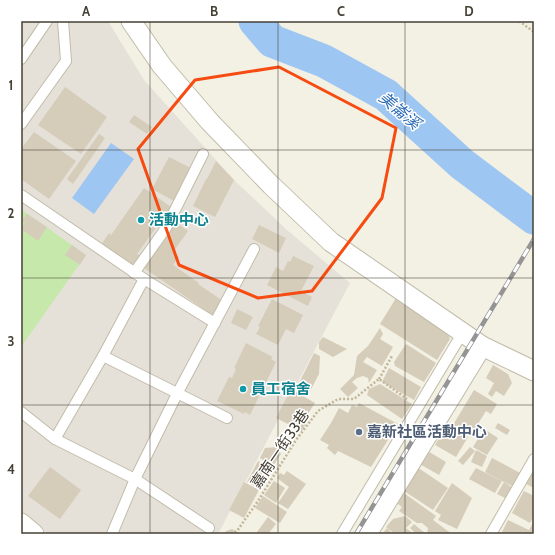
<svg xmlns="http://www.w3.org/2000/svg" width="555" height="555" viewBox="0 0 555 555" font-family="Cabin,'Noto Sans TC',sans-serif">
	<rect width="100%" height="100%" fill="#f3f0e4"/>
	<!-- industrial -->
	<polygon fill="#e5e1d9" points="21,21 108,21 144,80 234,180 287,230 350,283 218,534 48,534 21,514"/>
	<!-- green -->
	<polygon fill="#c6e9ab" points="21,209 86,255 21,347"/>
	<!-- water -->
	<polygon fill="#9dc6f2" points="111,143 134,159 94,214 72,198"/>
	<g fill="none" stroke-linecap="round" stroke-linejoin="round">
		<!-- river -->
		<polyline stroke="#9dc6f2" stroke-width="33" points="255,21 272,41 324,61 386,95 462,164 534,218"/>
	</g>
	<!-- building -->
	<g fill="#d5cdb9">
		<polygon points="65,87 107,117 81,154 38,125"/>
		<polygon points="134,115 152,127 147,134 129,122"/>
		<polygon points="34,132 76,161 49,199 21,179 21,149"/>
		<polygon points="99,134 105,138 73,184 67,179"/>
		<polygon points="169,157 191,168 174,201 152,189"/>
		<polygon points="216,161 234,180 215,217 193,206 206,179 207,179"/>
		<polygon points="144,188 171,207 137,254 140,255 132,266 101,245 109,233 111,235"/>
		<polygon points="27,214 47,227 38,241 21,229 25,223 22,220"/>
		<polygon points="175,222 188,231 173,252 179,257 173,265 199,283 198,284 223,301 214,316 144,268"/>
		<polygon points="259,225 286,238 279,253 252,239"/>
		<polygon points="72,245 86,255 80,265 65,255"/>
		<polygon points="293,256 314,266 301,291 312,297 308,306 267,285 276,267 283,271 288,261 290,262"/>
		<polygon points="396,298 446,330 450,339 437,360 380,324"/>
		<polygon points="272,299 303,315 294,333 286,329 278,345 256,334 260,327 258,326"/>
		<polygon points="237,309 253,317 246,330 231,323"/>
		<polygon points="380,328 383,334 380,339 393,347 382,366 367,357 363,362 377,370 369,383 368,378 363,376 357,378 352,382 358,388 348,397 340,389 354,375 357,356 368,346"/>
		<polygon points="323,337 347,349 333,357 319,349 319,342"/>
		<polygon points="246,343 273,357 271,359 276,362 250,415 245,412 244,414 217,401 229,377 232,378 236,369 234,368"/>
		<polygon points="406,344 436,363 424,382 395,366 394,362"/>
		<polygon points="314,353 320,356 319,374 308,395 296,389"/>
		<polygon points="493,365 508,374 512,383 504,396 496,391 492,397 488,394 494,383 486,378"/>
		<polygon points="389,368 421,387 414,400 382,382"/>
		<polygon points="380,384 412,404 402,419 367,395 369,389"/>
		<polygon points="291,389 315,403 305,418 308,420 302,431 276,418"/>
		<polygon points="474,390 497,404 491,414 486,411 471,435 453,425"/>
		<polygon points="359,403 398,424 371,467 338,451 335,455 327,448 329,445 320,440 331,423 339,408 348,413 352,405 357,407"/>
		<polygon points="498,423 510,430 507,435 495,428"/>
		<polygon points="447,425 468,437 456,457 435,445"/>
		<polygon points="484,429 498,438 487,455 473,447"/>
		<polygon points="277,447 281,454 273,466 260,458 265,448"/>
		<polygon points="470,447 475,451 463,465 458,461"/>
		<polygon points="426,450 446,462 439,475 418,463"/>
		<polygon points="476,450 487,456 482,467 471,462"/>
		<polygon points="492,458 522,474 514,487 485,472"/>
		<polygon points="258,461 271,468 260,489 247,482"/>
		<polygon points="414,465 448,488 433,510 404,491 410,483 404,480"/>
		<polygon points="50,467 81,490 60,519 28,496"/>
		<polygon points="476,468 502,481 495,493 469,479"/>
		<polygon points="533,470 534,471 534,488 526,484"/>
		<polygon points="287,471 306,484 288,509 278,503 289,487 277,478 280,473 284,475"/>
		<polygon points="274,481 285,488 276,503 264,495"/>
		<polygon points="244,482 259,490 244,518 229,510"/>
		<polygon points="504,482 513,488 507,499 497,494"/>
		<polygon points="452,483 472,498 457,529 438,520 441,515 435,511"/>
		<polygon points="401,491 436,516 433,520 452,534 427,534 428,528 422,523 417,523 399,511 402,507 394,501"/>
		<polygon points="524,491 534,496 534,516 530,523 512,513"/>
		<polygon points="263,496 287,512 280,523 255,508"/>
		<polygon points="405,516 412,522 406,528 411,532 410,534 395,534 386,527 393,519"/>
		<polygon points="268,517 276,524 268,534 260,534 257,532"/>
		<polygon points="508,520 529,530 534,521 534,534 501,534"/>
		<polygon points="414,524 426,534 413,534 414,532 410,528"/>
		<polygon points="387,528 393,534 382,534"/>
		<polygon points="232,529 240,534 224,534 226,531"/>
	</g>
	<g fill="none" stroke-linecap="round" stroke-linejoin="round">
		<!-- lane casing -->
		<g stroke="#c1bca9" stroke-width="12">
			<g id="lane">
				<polyline points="21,59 47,21"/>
				<polyline points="21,124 66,61 63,21"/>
				<polyline points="21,195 144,279 215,323"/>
				<polyline points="134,273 166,228 203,154"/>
				<polyline points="103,356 227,418"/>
				<polyline points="21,412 55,439 135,479 209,528"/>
				<polyline points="55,439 103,356 144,279"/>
				<polyline points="112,534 135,479 177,394 254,249"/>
				<polyline points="342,534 463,332"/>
				<polyline points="491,534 534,459"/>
			</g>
		</g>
		<!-- street casing -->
		<g stroke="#c1bca9" stroke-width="21">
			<g id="street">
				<polyline points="131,21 162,66 210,122 271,185 331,242 482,346 534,371"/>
				<polyline points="21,523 34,534"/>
				<polyline points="367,534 482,346"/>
			</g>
		</g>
		<!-- path -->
		<g stroke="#c1b697" stroke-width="2.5" stroke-dasharray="2 2" stroke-linecap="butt">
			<polyline points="519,21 534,32"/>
			<polyline points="379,379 392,356"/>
			<polyline points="231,534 237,531 258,501 296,440 318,411 338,399 354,399 379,379 407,399"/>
		</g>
		<!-- lane -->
		<use href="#lane" stroke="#fff" stroke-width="10"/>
		<!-- street -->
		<use href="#street" stroke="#fff" stroke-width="19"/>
		<!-- rail casing -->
		<g stroke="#949494" stroke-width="4.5">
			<polyline id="rail" points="356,534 534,239"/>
		</g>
		<!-- rail -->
		<use href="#rail" stroke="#fff" stroke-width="3" stroke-dasharray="9" stroke-linecap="butt"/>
	</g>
	<!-- marked area -->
	<path fill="none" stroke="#f64c11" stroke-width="3" stroke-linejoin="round" d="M 279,67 L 396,128 L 382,198 L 312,291 L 258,298 L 179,265 L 138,149 L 195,80 Z"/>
	<!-- grid -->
	<path fill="none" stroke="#454034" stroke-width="1" stroke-opacity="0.55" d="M 150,21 L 150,534M 278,21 L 278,534M 405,21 L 405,534M 21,150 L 534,150M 21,278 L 534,278M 21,405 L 534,405"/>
	<!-- markers -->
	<g fill="#0f9aa8" stroke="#fff" stroke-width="1.5">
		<circle cx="141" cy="220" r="4"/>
		<circle cx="243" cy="389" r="4"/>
	</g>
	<circle fill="#5c6f8a" stroke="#fff" stroke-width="1.5" cx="359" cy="432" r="4"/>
	<g text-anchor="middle" stroke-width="3" stroke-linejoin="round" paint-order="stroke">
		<!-- culture labels -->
		<g font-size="15" font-weight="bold" fill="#0d838f" stroke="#fff" text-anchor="start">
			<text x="149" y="225">活動中心</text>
			<text x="251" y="394">員工宿舍</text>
		</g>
		<!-- service labels -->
		<g font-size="15" font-weight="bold" fill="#4e5e75" stroke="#fff" text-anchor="start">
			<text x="367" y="437">嘉新社區活動中心</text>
		</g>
		<!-- street labels -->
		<g font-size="15" fill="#454034" stroke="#fff">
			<text transform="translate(280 449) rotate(-56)" y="5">嘉南一街33巷</text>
		</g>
		<!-- water labels -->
		<g font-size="16" font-style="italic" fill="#2a6ab4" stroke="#fff">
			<text transform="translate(400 110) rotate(40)" y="6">美崙溪</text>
		</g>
	</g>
	<!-- border -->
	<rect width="555" height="555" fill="none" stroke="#ffffff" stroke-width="44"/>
	<rect x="22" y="22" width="511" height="511" fill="none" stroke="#454034" stroke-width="1.5"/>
	<g font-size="13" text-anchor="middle" font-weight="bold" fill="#454034">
		<text x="86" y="16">A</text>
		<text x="214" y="16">B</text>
		<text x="341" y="16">C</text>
		<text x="469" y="16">D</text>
		<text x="11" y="90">1</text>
		<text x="11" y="218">2</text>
		<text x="11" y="346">3</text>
		<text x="11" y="474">4</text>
	</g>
</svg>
